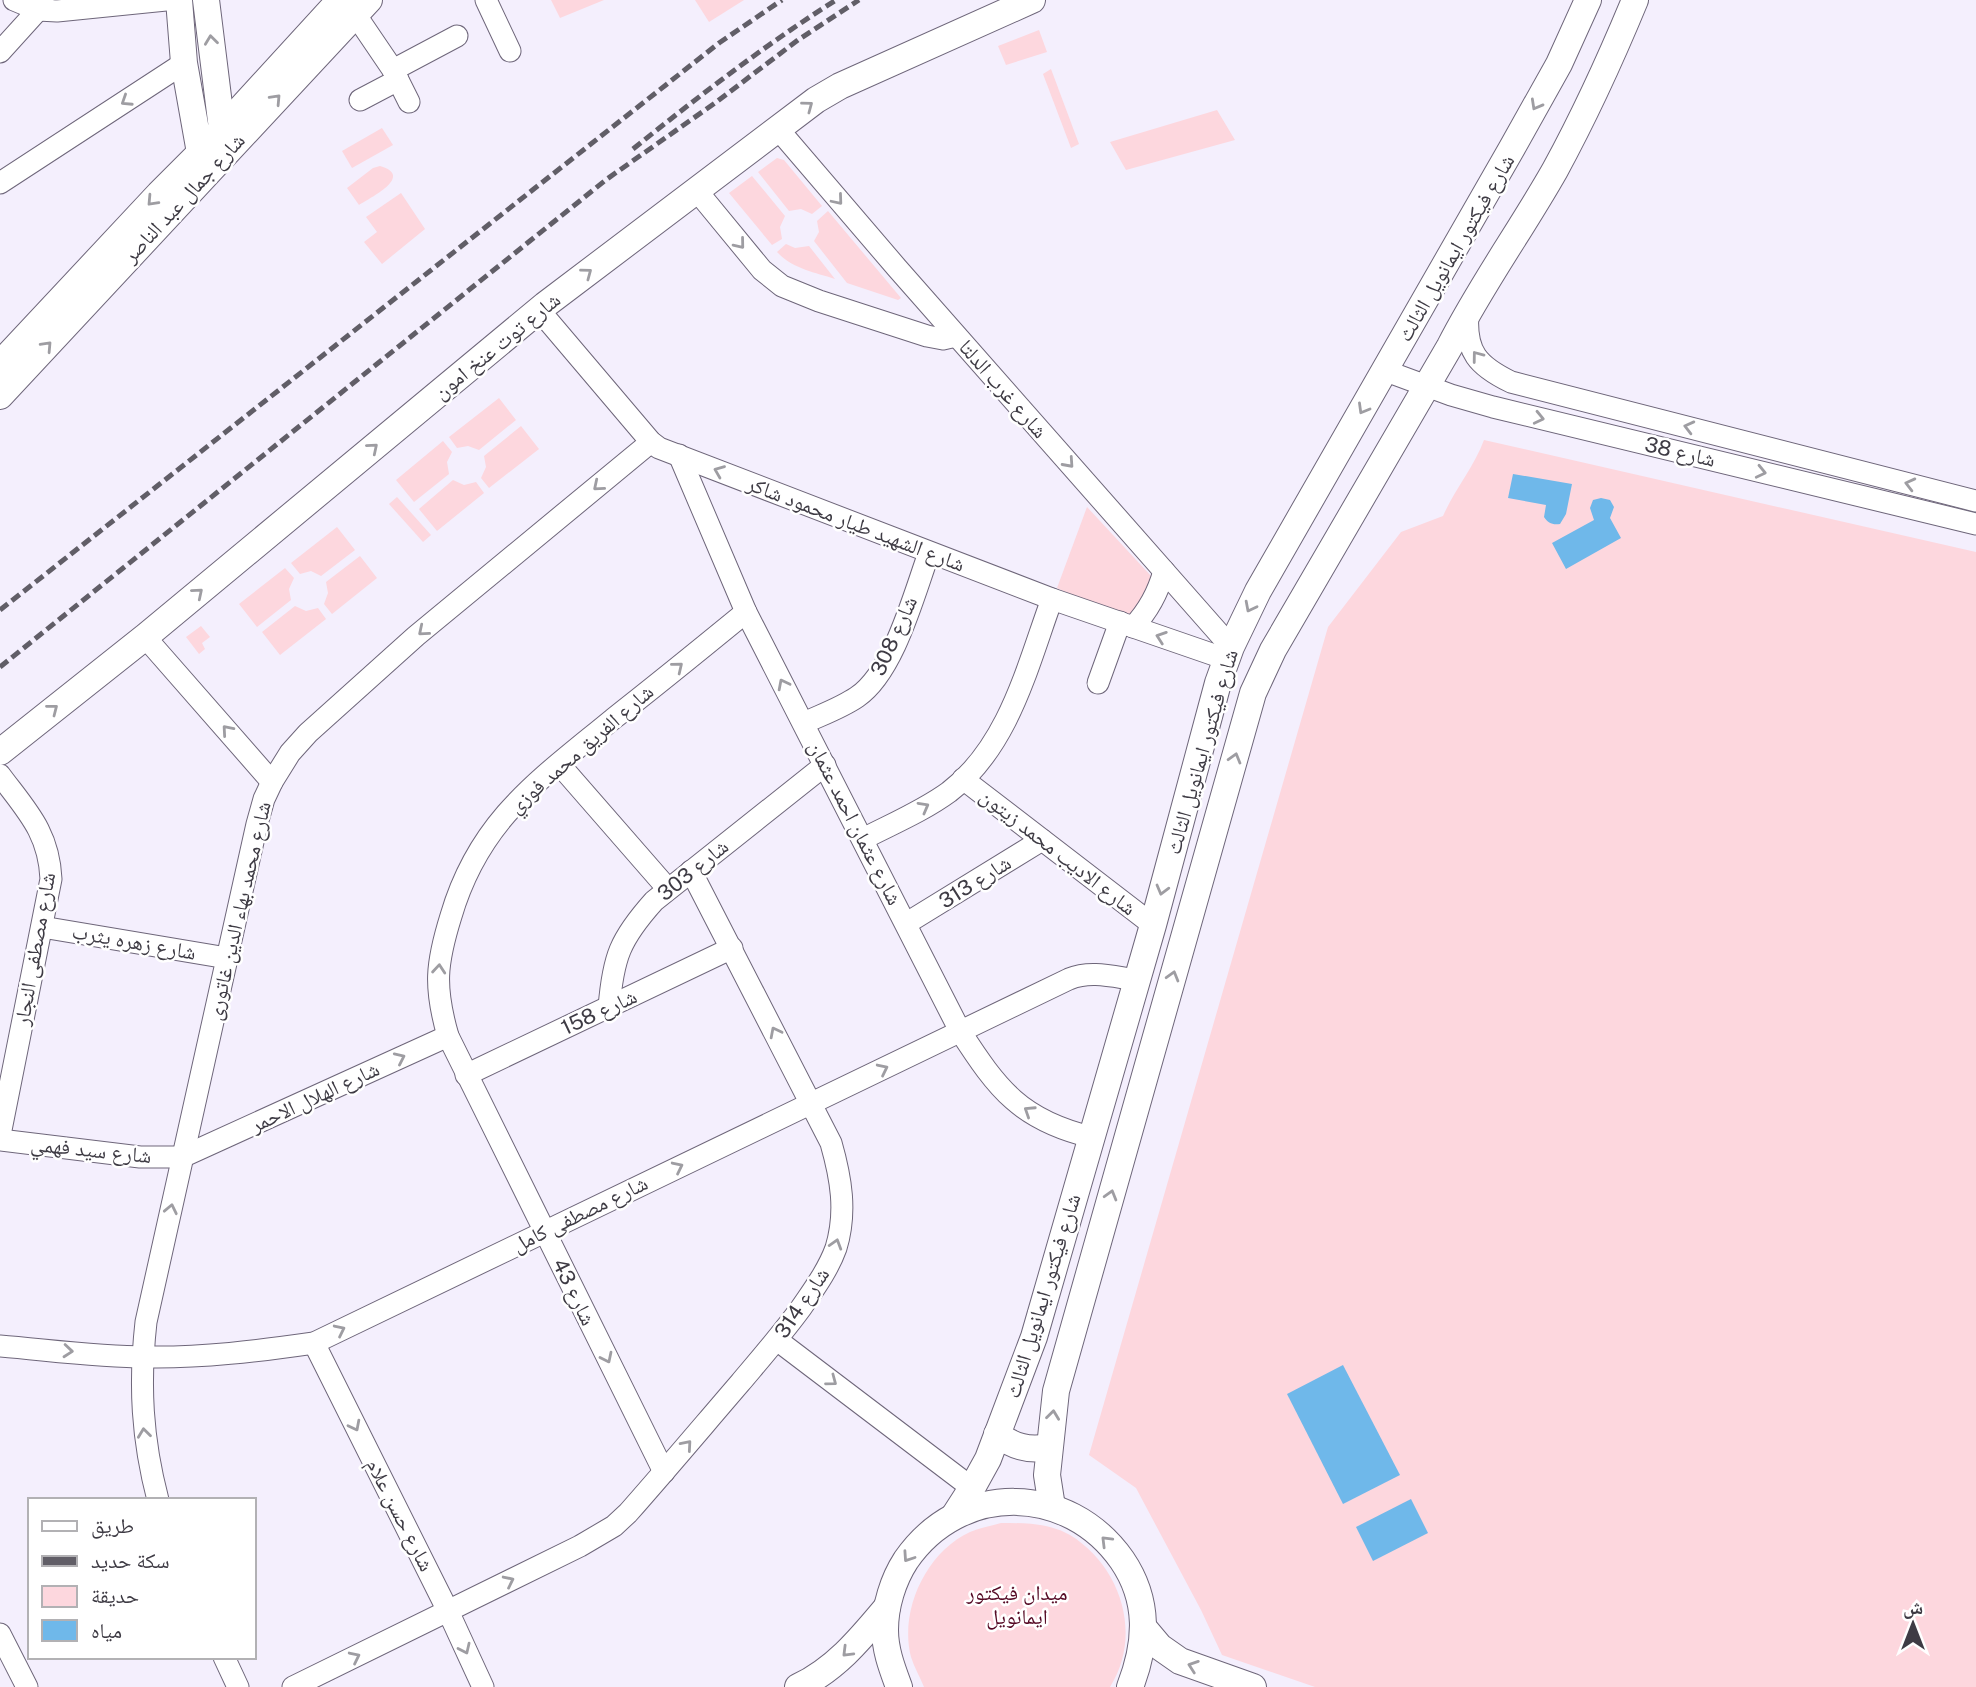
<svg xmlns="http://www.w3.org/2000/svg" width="1976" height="1687" viewBox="0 0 1976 1687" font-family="'Public Sans','Noto Naskh Arabic',sans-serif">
	<rect width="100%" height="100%" fill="#f4effd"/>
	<!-- green -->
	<g fill="#fdd7de">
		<polygon points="551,0 604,0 560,18"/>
		<polygon points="695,0 744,0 709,22"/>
		<polygon points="1039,30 1047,52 1006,65 998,46"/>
		<polygon points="1051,69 1079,144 1071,148 1043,74"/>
		<polygon points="1217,110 1235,140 1126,170 1110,142"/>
		<polygon points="382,128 393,145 352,168 342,151"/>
		<polygon points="777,158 784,160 822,206 812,214 801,209 789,211 758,172"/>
		<path d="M 380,166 C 415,176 370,198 359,205 L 347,188 L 373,168 Z"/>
		<polygon points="752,176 785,216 780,227 782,239 772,245 729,193"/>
		<polygon points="401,193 425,229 382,264 364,242 377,232 366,217"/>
		<polygon points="828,211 901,298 898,300 847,283 814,241 819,232 817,221"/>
		<path d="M 786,244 L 795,248 L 809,246 L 835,279 C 814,272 793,269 777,252 Z"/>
		<polygon points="499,398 516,420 479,450 468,446 457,448 449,437"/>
		<polygon points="521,426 539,449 489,488 481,478 486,467 484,456"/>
		<path d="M 1484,440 L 1976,552 L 1976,1687 L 1315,1687 L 1222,1655 L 1201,1610 L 1136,1488 L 1089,1455 L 1328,627 L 1401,532 L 1443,516 C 1455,489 1474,467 1484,440 Z"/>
		<polygon points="443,441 452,452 447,462 449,474 414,502 396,480"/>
		<polygon points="453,480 464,485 476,482 484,493 437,531 419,509"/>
		<polygon points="397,497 431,535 423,542 389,504"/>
		<polygon points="1087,507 1152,577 1144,606 1127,615 1087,602 1057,588"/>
		<polygon points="337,527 355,550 321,576 311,571 300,574 291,563"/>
		<polygon points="360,556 377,578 332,614 324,604 328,593 326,582"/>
		<polygon points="285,568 294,578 289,589 291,600 257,627 239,604"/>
		<polygon points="295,606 306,611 318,608 326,619 280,655 262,632"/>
		<polygon points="201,626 210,637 202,643 205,649 199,654 186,637"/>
		<path d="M 1001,1523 C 1025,1523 1049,1523 1070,1535 C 1121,1566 1143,1635 1110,1687 L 924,1687 C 920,1677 914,1667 911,1657 C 899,1611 926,1552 970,1532 C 980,1528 991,1526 1001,1523 Z"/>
	</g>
	<!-- water -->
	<g fill="#6fb8ea">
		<path d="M 1513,474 L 1572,484 L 1566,514 L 1560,524 C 1552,525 1548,523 1544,517 L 1546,505 L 1508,498 Z"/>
		<polygon points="1601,498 1610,500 1614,507 1610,518 1621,538 1566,569 1552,543 1594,520 1590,508 1593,500"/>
		<polygon points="1343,1365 1400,1475 1343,1504 1287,1394"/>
		<polygon points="1411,1499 1428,1533 1373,1561 1356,1527"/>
	</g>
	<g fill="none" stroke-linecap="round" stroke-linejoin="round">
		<!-- minor casing -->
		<g stroke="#6e667a" stroke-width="23">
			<g id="minor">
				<polyline points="14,0 38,10 57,11 166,0"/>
				<polyline points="486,0 510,51"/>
				<polyline points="355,14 393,70 409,102"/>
				<polyline points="0,52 38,10 43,0"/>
				<polyline points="393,70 457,36"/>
				<polyline points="360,100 398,80"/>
				<polyline points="778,129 897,268 1231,647"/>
				<polyline points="0,183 184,63"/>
				<polyline points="697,191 762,270 782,286 819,301 927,336 943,339 956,336"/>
				<polyline points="539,310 651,442 659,448 1052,599 1226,659"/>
				<path d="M 1468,314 C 1465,352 1478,366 1511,382 L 1976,501"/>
				<polyline points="1386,371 1451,395 1493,407 1976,524"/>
				<path d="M 679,455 L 746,612 L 960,1031 C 998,1090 1021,1120 1091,1137"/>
				<path d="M 1133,627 C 1149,610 1158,593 1164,571"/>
				<polyline points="145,637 272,782"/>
				<polyline points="1098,683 1120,622"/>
				<path d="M 804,723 C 821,715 841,708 857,697 C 894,672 914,594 929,553"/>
				<polyline points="559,764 668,889"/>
				<path d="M 0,775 C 26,810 49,832 51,879 L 0,1135"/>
				<polyline points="963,779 1153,925"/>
				<path d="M 863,839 C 892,824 923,811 949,792 C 1009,746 1027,667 1052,599"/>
				<polyline points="907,923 1042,840"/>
				<polyline points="42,927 227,958"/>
				<path d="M 609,1008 C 613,957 620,939 654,901 L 825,765"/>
				<polyline points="466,1075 732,948"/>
				<polyline points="0,1140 140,1157 182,1157 448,1036"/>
				<polyline points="777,1340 972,1488"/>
				<polyline points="314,1343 448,1611 483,1687"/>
				<path d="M 0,1346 C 48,1350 98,1357 146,1357 C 202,1358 258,1351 314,1343 L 1069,979 C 1091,970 1114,977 1137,980"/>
				<path d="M 664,1472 L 448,1036 C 434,987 436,964 451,916 C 479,820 539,780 613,719 C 658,684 702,648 746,612"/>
				<path d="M 158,1500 C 142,1439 139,1385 146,1322 L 257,824 L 264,799 L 272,782 L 290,753 L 308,733 L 416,636 L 651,442"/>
				<polyline points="0,1634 27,1687"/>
				<polyline points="224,1657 238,1687"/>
				<path d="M 293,1687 L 580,1546 L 614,1526 L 628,1513 C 666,1470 703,1426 740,1383 C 761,1358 782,1334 801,1308 C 814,1289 828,1270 836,1248 C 847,1212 841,1178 831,1143 L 691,871"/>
			</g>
		</g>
		<!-- major casing -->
		<g stroke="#6e667a" stroke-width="28">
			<g id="major">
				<polyline points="179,0 184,63 202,164"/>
				<polyline points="206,0 222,129 226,140"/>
				<polyline points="0,364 159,194 200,153 340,0"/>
				<polyline points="0,396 369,0"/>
				<polyline points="0,752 145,637 545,305 816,100 840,86 1032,0"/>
				<path d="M 997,1434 C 1013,1447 1029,1451 1049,1447"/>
				<path d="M 1052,1507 L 1047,1475 L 1056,1391 L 1253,693 L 1273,650 L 1450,346 C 1481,285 1521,230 1555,170 C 1585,115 1611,58 1635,0"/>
				<polyline points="954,1516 972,1488 988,1459 1034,1337 1153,925 1218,683 1231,647 1258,591 1512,148 1559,64 1588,0"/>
				<polyline points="1144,1628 1160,1647 1180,1661 1253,1687"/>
				<path d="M 798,1687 C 836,1669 861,1638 887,1607"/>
				<path d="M 899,1687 C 892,1668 885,1650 885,1630 C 885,1606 893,1580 906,1560 C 960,1482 1068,1483 1122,1560 C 1150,1601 1147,1643 1130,1687"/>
			</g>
		</g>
		<!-- minor -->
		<use href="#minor" stroke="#fff" stroke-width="21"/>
		<!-- major -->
		<use href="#major" stroke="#fff" stroke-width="26"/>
		<!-- rail -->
		<g stroke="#615e67" stroke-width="5" stroke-dasharray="10 5" stroke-linecap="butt">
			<path d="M 633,149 C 699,96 765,45 836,0"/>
			<polyline points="0,610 719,43 782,0"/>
			<polyline points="0,667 607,179 715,103 798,40 859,0"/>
		</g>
	</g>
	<!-- one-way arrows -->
	<defs><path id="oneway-chevron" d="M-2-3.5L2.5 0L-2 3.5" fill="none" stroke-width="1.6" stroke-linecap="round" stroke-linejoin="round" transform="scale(1.75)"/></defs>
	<g stroke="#9e9da2">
		<use href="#oneway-chevron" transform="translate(211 40) rotate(-97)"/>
		<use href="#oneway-chevron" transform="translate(276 99) rotate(-47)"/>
		<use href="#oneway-chevron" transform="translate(126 101) rotate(147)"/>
		<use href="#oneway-chevron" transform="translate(1536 105) rotate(119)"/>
		<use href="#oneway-chevron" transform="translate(808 106) rotate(-37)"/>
		<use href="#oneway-chevron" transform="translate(838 200) rotate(50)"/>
		<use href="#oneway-chevron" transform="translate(152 201) rotate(133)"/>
		<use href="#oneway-chevron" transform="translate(740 244) rotate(51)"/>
		<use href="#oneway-chevron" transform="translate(587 273) rotate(-37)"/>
		<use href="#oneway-chevron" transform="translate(47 346) rotate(-47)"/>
		<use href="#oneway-chevron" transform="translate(1477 356) rotate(-127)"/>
		<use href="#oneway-chevron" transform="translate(1363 409) rotate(120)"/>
		<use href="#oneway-chevron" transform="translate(1539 418) rotate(13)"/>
		<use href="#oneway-chevron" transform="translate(1689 427) rotate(-166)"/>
		<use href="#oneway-chevron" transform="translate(373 448) rotate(-40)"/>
		<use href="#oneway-chevron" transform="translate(1069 463) rotate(48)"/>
		<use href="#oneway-chevron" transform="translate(719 471) rotate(-158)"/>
		<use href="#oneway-chevron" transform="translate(1761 472) rotate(13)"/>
		<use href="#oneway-chevron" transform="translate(1910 484) rotate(-166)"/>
		<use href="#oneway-chevron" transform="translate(598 486) rotate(140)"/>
		<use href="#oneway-chevron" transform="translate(198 593) rotate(-40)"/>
		<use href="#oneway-chevron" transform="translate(1250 607) rotate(117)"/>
		<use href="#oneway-chevron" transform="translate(423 631) rotate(140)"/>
		<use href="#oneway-chevron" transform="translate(1161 637) rotate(-161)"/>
		<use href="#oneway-chevron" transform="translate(678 667) rotate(-39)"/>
		<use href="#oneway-chevron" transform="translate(783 684) rotate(-117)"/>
		<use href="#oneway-chevron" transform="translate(53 709) rotate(-38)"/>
		<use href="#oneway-chevron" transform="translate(227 730) rotate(-131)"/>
		<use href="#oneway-chevron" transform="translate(1235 758) rotate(-74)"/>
		<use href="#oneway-chevron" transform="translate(924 807) rotate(-29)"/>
		<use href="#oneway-chevron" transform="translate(1162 890) rotate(105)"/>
		<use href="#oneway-chevron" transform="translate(439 969) rotate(-85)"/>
		<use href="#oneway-chevron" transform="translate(1173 976) rotate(-74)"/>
		<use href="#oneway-chevron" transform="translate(775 1032) rotate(-117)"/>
		<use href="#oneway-chevron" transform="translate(400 1058) rotate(-25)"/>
		<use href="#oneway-chevron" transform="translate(883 1069) rotate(-26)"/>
		<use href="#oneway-chevron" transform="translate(1029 1111) rotate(-147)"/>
		<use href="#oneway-chevron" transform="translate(678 1167) rotate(-26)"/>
		<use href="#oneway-chevron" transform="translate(1111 1195) rotate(-74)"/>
		<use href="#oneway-chevron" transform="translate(171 1209) rotate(-78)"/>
		<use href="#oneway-chevron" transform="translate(836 1244) rotate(-73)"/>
		<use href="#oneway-chevron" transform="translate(340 1330) rotate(-26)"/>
		<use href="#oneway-chevron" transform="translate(68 1351) rotate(5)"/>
		<use href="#oneway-chevron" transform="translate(607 1358) rotate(64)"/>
		<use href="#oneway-chevron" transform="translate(832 1381) rotate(37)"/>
		<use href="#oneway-chevron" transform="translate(1053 1415) rotate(-83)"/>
		<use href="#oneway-chevron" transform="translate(355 1426) rotate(63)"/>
		<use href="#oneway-chevron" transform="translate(144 1433) rotate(-97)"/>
		<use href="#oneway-chevron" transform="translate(687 1445) rotate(-49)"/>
		<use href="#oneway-chevron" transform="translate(1106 1541) rotate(-135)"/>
		<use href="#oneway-chevron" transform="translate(908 1557) rotate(124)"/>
		<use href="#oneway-chevron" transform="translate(509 1581) rotate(-26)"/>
		<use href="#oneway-chevron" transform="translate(465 1649) rotate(65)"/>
		<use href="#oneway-chevron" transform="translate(847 1652) rotate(135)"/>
		<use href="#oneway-chevron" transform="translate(355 1657) rotate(-26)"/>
		<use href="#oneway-chevron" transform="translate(1193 1666) rotate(-161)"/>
	</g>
	<g text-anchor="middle" stroke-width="5" stroke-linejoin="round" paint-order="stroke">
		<!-- street labels -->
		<g font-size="21" fill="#3e3b44" stroke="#fff">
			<text transform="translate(184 198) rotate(-47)" y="7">شارع جمال عبد الناصر</text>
			<text transform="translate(1456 248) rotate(-60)" y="7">شارع فيكتور ايمانويل الثالث</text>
			<text transform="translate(497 346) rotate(-39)" y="7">شارع توت عنخ امون</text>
			<text transform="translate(1003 389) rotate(49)" y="7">شارع غرب الدلتا</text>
			<text transform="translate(1680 452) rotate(13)" y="7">شارع 38</text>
			<text transform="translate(856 524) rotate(21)" y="7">شارع الشهيد طيار محمود شاكر</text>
			<text transform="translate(894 636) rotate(-66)" y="7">شارع 308</text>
			<text transform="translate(581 749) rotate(-41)" y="7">شارع الفريق محمد فوزي</text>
			<text transform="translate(1202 752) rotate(-74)" y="7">شارع فيكتور ايمانويل الثالث</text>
			<text transform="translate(855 823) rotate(63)" y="7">شارع عثمان احمد عثمان</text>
			<text transform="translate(1058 852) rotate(38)" y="7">شارع الاديب محمد زيتون</text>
			<text transform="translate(693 870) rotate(-39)" y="7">شارع 303</text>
			<text transform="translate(975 882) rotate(-32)" y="7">شارع 313</text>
			<text transform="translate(239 911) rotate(-77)" y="7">شارع محمد بهاء الدين غاتورى</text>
			<text transform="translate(134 942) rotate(10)" y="7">شارع زهره يثرب</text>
			<text transform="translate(35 949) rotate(-80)" y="7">شارع مصطفى النجار</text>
			<text transform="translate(599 1012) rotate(-25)" y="7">شارع 158</text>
			<text transform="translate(315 1097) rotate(-25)" y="7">شارع الهلال الاحمر</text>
			<text transform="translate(91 1150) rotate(6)" y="7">شارع سيد فهمي</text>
			<text transform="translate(580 1214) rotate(-26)" y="7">شارع مصطفى كامل</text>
			<text transform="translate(574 1292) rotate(64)" y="7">شارع 43</text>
			<text transform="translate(1043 1296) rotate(-73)" y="7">شارع فيكتور ايمانويل الثالث</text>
			<text transform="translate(802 1303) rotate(-56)" y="7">شارع 314</text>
			<text transform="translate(400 1515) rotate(63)" y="7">شارع حسن علام</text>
		</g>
		<!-- park labels -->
		<g font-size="21" fill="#550a25" stroke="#fff">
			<text x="1017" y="1600">ميدان فيكتور<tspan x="1017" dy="24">ايمانويل</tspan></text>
		</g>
	</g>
	<!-- legend -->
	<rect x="28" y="1498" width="228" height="161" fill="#ffffff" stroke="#b2b1b4" stroke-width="2"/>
	<rect x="42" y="1521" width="35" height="10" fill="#ffffff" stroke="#b2b1b4" stroke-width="2"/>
	<text x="91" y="1533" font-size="21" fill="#3e3b44">طريق</text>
	<rect x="42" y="1556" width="35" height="10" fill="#615e67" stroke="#b2b1b4" stroke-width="2"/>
	<text x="91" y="1568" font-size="21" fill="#3e3b44">سكة حديد</text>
	<rect x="42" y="1586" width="35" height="21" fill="#fdd7de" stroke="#b2b1b4" stroke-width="2"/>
	<text x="91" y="1603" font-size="21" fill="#3e3b44">حديقة</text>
	<rect x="42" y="1620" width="35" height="21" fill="#6fb8ea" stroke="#b2b1b4" stroke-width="2"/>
	<text x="91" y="1638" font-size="21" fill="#3e3b44">مياه</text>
	<!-- north arrow -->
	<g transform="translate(1913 1624)" stroke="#ffffff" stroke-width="5" paint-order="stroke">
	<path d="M0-5L12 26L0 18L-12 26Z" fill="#3e3b44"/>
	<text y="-10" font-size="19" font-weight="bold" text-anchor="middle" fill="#3e3b44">ش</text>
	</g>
</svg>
